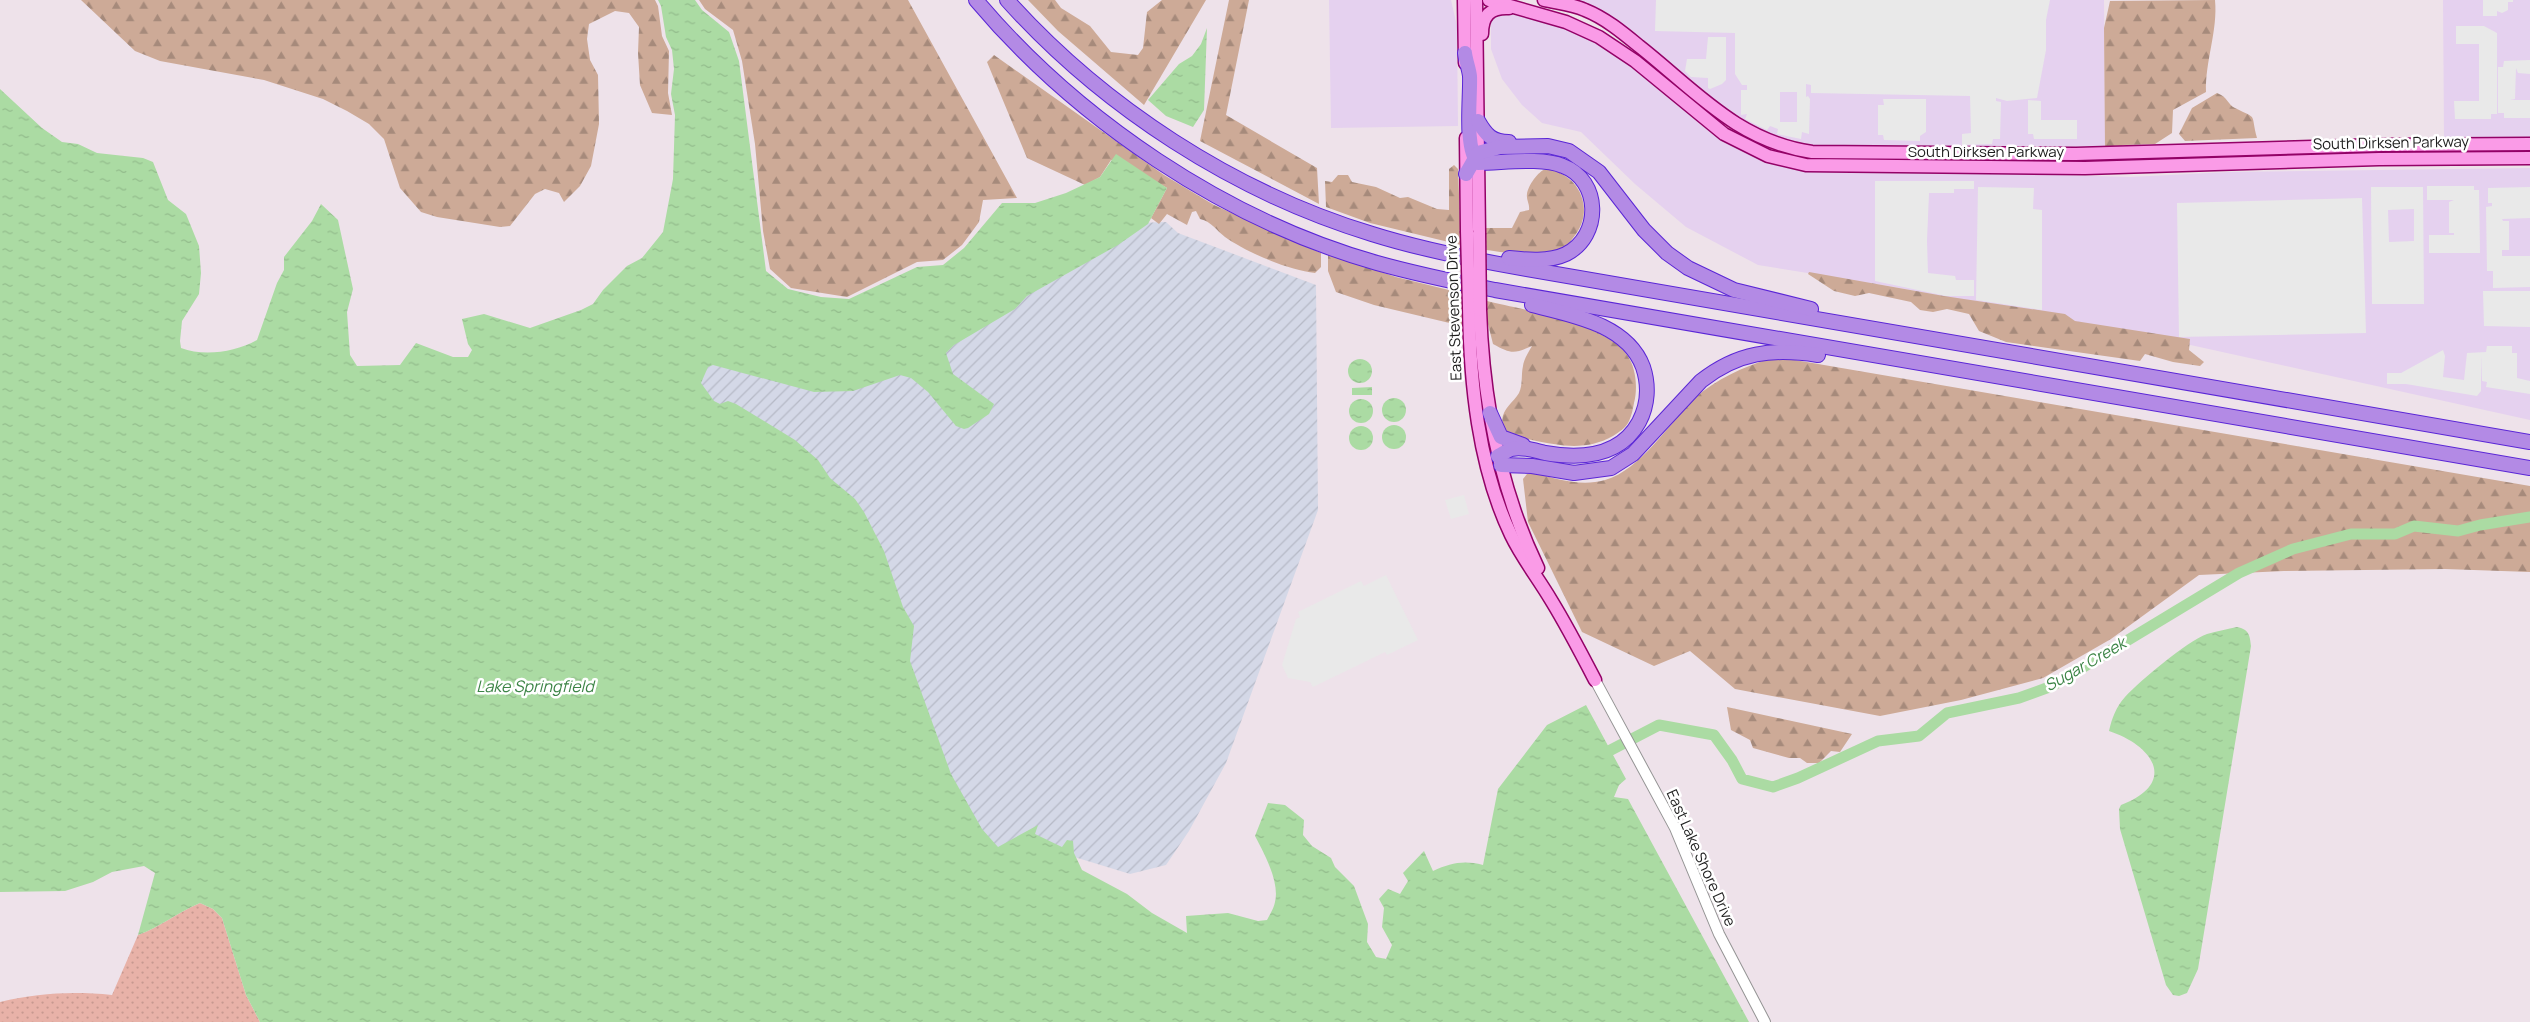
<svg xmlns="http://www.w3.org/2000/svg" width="2530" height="1022" viewBox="0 0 2530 1022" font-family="Manrope,sans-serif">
	<defs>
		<pattern id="industrial-furrows" width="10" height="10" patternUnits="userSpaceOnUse" patternTransform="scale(1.25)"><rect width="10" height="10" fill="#d4d8e7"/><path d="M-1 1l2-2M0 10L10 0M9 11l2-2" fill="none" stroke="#b6b9c6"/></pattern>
		<pattern id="grass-dots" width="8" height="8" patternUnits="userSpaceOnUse" patternTransform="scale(1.25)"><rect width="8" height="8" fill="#e8b2a8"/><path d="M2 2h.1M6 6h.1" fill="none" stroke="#c79990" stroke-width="1.8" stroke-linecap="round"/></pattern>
		<pattern id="forest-firs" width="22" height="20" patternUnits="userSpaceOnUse" patternTransform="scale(1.25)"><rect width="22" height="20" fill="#cdaa97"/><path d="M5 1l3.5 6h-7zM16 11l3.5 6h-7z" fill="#a68a7b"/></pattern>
		<pattern id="water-ripples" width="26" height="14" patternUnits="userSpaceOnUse" patternTransform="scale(1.25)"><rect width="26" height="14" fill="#abdba3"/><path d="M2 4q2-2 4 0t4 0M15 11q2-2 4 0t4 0" fill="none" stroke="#93bc8c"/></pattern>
	</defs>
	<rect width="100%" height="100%" fill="#eee2ea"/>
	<!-- commercial -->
	<g fill="#e5d1ef">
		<polygon points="1329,0 1451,0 1457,26 1458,126 1331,128"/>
		<polygon points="1570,0 2104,0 2105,149 1816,148 1760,133"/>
		<polygon points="2443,0 2530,0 2530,137 2444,138"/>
		<polygon points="1503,12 1547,22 1585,36 1631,65 1710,132 1725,141 1770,162 1810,171 1954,172 2130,177 2229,172 2530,168 2530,420 2186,344 1894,287 1758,265 1686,227 1635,184 1581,132 1542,123 1522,105 1502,79 1491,49 1491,19"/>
	</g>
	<!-- industrial -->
	<polygon fill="url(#industrial-furrows)" points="1166,222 1178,233 1316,285 1318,510 1226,763 1189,831 1166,865 1130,874 1058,852 995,855 690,400 702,353 1136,223"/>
	<!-- grass -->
	<path fill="url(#grass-dots)" d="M 200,903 L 213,909 L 222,918 L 246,995 L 260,1022 L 0,1022 L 0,1002 C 38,993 73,991 112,995 L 138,935 C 160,927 178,912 200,903 Z"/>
	<!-- forest -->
	<g fill="url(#forest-firs)">
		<polygon points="81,0 655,0 658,6 662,36 669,51 668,93 672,115 652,113 640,85 638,53 639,27 629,13 615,11 589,24 587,39 590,60 598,75 599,124 591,166 580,186 564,202 559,193 545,189 535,194 510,226 500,227 437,217 421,212 400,188 384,139 369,124 347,111 323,99 264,80 160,61 135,51"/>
		<polygon points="699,0 908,0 1017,198 983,200 979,222 962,245 943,260 917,262 847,297 791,288 770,269 763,231 755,144 742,61 733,30 705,9"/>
		<polygon points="1028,0 1055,0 1061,8 1090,26 1111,52 1138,55 1143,48 1147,12 1162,0 1206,0 1144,105 1058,31"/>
		<polygon points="1229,0 1249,0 1226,115 1317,168 1319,204 1200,141"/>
		<path d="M 2215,0 C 2218,31 2205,61 2206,92 L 2173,110 L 2172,133 L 2155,144 L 2123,145 L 2116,149 L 2105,149 L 2104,28 L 2110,1 Z"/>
		<path d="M 994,55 L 1164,175 L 1214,205 L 1321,253 L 1321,267 L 1315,273 C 1288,270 1248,253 1225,237 C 1216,230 1212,222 1200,219 L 1196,211 L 1192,212 L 1187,225 L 1167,214 L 1159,224 L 1151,218 L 1167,188 L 1146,176 L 1111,160 L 1100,177 L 1085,185 L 1027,158 L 987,62 Z"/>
		<path d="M 2217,93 C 2228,97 2228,105 2235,108 C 2259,120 2250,112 2257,138 L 2185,141 L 2179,134 L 2192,108 Z"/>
		<polygon points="1454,165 1458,169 1461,245 1370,223 1326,207 1325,181 1332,182 1338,175 1348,175 1352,182 1376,187 1400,198 1408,197 1437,209 1449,210 1449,169"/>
		<path d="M 1546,169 C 1578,173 1595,207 1576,234 C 1572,239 1568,246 1563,248 C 1541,259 1509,253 1486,250 L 1486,228 L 1512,228 L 1520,212 L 1529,210 C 1530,204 1526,200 1527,194 C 1528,186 1538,171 1546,169 Z"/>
		<polygon points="1328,254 1396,277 1461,293 1462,326 1374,305 1336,292 1328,271"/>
		<polygon points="1809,272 1944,296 2065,314 2075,321 2190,339 2189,350 2204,362 2200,366 2173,362 2145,354 2140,361 2006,342 1979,331 1969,314 1947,309 1933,312 1920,310 1911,302 1869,293 1855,296 1834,291 1808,274"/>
		<path d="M 1487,301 C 1523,310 1606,323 1627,355 C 1636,367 1638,388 1634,403 C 1633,408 1632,415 1629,421 C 1626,428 1619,432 1613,436 C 1586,451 1561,446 1532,440 C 1523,438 1506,437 1503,425 C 1499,411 1513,403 1519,393 C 1523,385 1521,374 1523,366 C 1524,359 1528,353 1532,346 C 1514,354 1511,354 1493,344 L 1487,320 Z"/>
		<path d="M 1771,358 L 1789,359 L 2530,486 L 2530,572 L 2445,569 L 2284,571 L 2199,575 L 2111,639 L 2043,678 L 1961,700 L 1880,716 L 1735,689 L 1690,651 L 1654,666 L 1582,632 L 1528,522 L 1523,479 L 1527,474 L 1534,473 C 1557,479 1581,487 1605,480 C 1641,470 1669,423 1694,399 C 1717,378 1742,368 1771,358 Z"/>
		<polygon points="1727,707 1852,734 1840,752 1831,751 1819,763 1807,763 1800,758 1789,758 1753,748 1750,740 1731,730"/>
	</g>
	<!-- parking -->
	<g fill="#e9e9e9" fill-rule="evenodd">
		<path d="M 1656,0 L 2050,0 L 2046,20 L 2046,50 L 2037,98 L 2007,101 L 1996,98 L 1996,101 L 2001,102 L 2000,139 L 1993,139 L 1992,144 L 1962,145 L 1962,134 L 1971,133 L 1970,96 L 1811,93 L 1811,85 L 1806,84 L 1806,97 L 1808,96 L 1810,99 L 1809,134 L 1802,132 L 1801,139 L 1777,134 L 1778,129 L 1770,126 L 1767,130 L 1745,119 L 1747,114 L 1741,115 L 1741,90 L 1747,90 L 1747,85 L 1742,85 L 1735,74 L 1735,33 L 1655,31 ZM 1780,92 L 1797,92 L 1797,122 L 1780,122 Z"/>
		<polygon points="2483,0 2513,0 2513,2 2508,2 2508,10 2502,13 2497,11 2497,16 2483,16"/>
		<polygon points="2456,26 2484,26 2497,33 2497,114 2491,114 2491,119 2455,119 2454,101 2479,101 2479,44 2456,44"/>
		<polygon points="1708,37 1726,37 1726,80 1722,84 1710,89 1708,88 1708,78 1691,77 1685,71 1687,59 1706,59"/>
		<polygon points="2530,60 2530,74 2518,73 2516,68 2515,99 2510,100 2530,100 2530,118 2504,118 2504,113 2498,113 2498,67 2503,67 2504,61"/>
		<polygon points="1883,99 1926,99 1926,132 1920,136 1920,141 1884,140 1883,135 1878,135 1878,105 1884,105"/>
		<polygon points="2028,100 2041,101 2041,120 2077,120 2077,139 2034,139 2033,134 2028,134"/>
		<polygon points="1875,181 1974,181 1974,189 1954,189 1954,193 1929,193 1927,241 1928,273 1955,276 1956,280 1974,280 1974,296 1946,296 1875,281"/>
		<polygon points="2427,186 2474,186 2474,190 2479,190 2480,253 2429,253 2429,235 2454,235 2454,233 2449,233 2449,202 2454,200 2427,200"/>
		<polygon points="1978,187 2034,188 2033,209 2042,210 2042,310 1976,300"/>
		<path d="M 2371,187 L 2423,187 L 2424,304 L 2372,304 ZM 2414,209 L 2414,241 L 2389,242 L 2388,210 Z"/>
		<polygon points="2530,187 2530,218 2502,219 2503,221 2509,221 2509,250 2502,250 2502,256 2530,256 2530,287 2493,288 2493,271 2487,271 2486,207 2492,206 2492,203 2488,203 2488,188"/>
		<polygon points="2362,198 2366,333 2179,337 2177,203"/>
		<polygon points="2483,291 2530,291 2530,327 2484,326"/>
		<polygon points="2487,346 2512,346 2512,353 2517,353 2517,378 2530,381 2530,394 2486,387 2487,382 2482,381 2481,355 2481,391 2477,396 2406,384 2387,384 2387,373 2401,373 2443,350 2445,356 2443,377 2464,380 2467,353 2486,352"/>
		<polygon points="1464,495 1469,514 1451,519 1445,500"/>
		<polygon points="1386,575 1418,640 1387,655 1385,652 1313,687 1310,682 1288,678 1282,665 1296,619 1300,617 1298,612 1361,581 1364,586"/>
	</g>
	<!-- water -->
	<g fill="url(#water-ripples)">
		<path d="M 658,0 L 695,0 L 702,10 L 729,32 L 739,61 L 766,271 L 788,289 L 821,297 L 849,299 L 917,267 L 943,265 L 964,248 L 1002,203 L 1035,203 L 1066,193 L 1100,177 L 1116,154 L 1167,188 L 1148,224 L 1118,245 L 1027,296 L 1015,309 L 954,345 L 946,353 L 953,374 L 994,404 L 989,414 L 968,428 L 964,429 L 956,426 L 928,392 L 911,378 L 900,375 L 853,391 L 814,392 L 713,365 L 708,367 L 701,383 L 714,401 L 720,404 L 728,401 L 736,404 L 795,440 L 818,460 L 830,478 L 855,499 L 864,512 L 884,551 L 903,607 L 914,626 L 910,661 L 951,774 L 982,829 L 998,847 L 1038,825 L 1035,834 L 1062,847 L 1067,840 L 1073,841 L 1074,853 L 1082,870 L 1127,894 L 1152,913 L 1187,933 L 1186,916 L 1228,913 L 1258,921 L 1267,920 C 1270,914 1274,908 1275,902 C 1280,882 1264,853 1255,836 L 1268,803 L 1285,805 L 1304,820 L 1303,835 L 1312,846 L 1331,858 L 1335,867 L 1354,886 L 1368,924 L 1367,942 L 1376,957 L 1386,959 L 1392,945 L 1382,927 L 1384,908 L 1379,899 L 1388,889 L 1400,894 L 1408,881 L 1403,873 L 1424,851 L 1433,871 C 1451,863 1463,860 1483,865 L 1498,789 L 1547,725 L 1586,705 L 1626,779 L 1619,785 L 1614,797 L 1628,799 L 1749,1022 L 260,1022 L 246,995 L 222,918 L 213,909 L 200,903 C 178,912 160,927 138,935 L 155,873 L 144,866 L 112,872 L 93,882 L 65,891 L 0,892 L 0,89 L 42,128 L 62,142 L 78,144 L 97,153 L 143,158 L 153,162 L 168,200 L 186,214 L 199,246 L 201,273 L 199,294 L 182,321 L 180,341 L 181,348 C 204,357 236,352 257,340 L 277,283 L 284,270 L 284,257 L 312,221 L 321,204 L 338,220 L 353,289 L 347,312 L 350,355 L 357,366 L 400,365 L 416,343 L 453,357 L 468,357 L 472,350 L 468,344 L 462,319 L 484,314 L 530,328 L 581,310 L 593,304 L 603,290 L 627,266 L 642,258 L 663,232 L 673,179 L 675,115 L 671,94 L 674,69 L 672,50 L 666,37 L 661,6 Z"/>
		<polygon points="1207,28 1204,110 1193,127 1166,116 1148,100 1179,64 1192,56 1201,44"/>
		<circle cx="1360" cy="371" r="12"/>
		<polygon points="1372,387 1372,395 1352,395 1352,388"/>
		<circle cx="1394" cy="410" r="12"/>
		<circle cx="1361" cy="411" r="12"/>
		<circle cx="1394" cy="437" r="12"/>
		<circle cx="1361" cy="438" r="12"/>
		<path d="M 2237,627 C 2249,629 2250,636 2251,646 L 2198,969 L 2187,993 L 2179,996 L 2173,995 L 2166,985 L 2120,829 L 2119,809 L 2121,805 C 2178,783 2154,746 2109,731 C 2112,718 2116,707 2125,697 C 2141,680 2186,642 2207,634 C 2217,631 2228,629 2237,627 Z"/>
	</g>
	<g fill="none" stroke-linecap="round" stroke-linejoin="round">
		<!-- river -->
		<polyline stroke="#abdba3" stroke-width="11" points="1605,753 1659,725 1714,735 1732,760 1742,779 1773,787 1798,778 1878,741 1919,736 1947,713 2019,698 2052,686 2239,573 2293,549 2351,534 2395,534 2414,526 2458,531 2480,525 2530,517"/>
		<!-- minor casing -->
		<g stroke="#949494" stroke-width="12">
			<polyline id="minor" points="1595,680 1675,828 1719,934 1765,1022"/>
		</g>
		<!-- major casing -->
		<g stroke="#930267" stroke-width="15">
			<g id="major">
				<polyline points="1464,0 1465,63"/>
				<polyline points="1476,0 1479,233"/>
				<polyline points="1489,0 1566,22 1599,37 1635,61 1724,134 1768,156 1806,165 2085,168 2379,159 2530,158"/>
				<path d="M 1544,0 C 1557,3 1572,4 1585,10 C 1605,18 1622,32 1639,46 C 1695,90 1737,141 1812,152 L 2076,154 L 2382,145 L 2530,144"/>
				<path d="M 1482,34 C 1482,16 1490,7 1509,8"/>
				<polyline points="1466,138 1467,231"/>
				<path d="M 1469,307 C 1470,382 1478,466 1511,535 C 1522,558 1538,578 1551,600 C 1567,626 1581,653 1595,680"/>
				<path d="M 1480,310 C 1483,400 1499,487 1538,568"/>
			</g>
		</g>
		<!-- highway casing -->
		<g stroke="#5a26d6" stroke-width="16">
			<g id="highway">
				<path d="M 976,0 C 1077,120 1225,220 1377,263 C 1416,274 1455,282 1495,290 L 2530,468"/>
				<path d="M 1007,0 C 1103,107 1234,192 1372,234 C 1423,250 1474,260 1527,269 L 2530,442"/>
				<path d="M 1465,53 C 1466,61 1469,68 1470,76 C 1471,97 1464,148 1478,163 C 1503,163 1541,157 1563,166 C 1601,180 1602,236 1566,254 C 1549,262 1527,260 1509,258"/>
				<path d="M 1478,121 C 1486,135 1492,142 1509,142"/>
				<polyline points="1466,174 1478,153 1500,147 1548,146 1569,151 1599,172 1644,230 1667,253 1688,268 1734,290 1811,309"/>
				<polyline points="1490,413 1501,437 1523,445"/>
				<path d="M 1498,456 C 1503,454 1507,450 1512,449 C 1522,446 1536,451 1545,453 C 1580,459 1620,457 1639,422 C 1648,405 1649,385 1643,367 C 1627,324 1571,315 1532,305"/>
				<path d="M 1501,465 L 1532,466 L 1574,473 L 1611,468 L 1633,454 L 1701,381 C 1738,352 1772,348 1818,355"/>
			</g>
		</g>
		<!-- minor -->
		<use href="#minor" stroke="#fff" stroke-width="10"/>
		<!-- major -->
		<use href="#major" stroke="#fa9be7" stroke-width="12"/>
		<!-- highway -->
		<use href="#highway" stroke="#b38ae5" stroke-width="14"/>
		<!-- major-bridge casing -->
		<g stroke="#930267" stroke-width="15" stroke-linecap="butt">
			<g id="major-bridge">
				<polyline points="1467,231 1469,307"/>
				<polyline points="1479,233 1480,310"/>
			</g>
		</g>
		<!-- major-bridge -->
		<use href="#major-bridge" stroke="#fa9be7" stroke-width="12"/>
	</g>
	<g text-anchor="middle" stroke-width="5" stroke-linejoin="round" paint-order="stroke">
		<!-- street labels -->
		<g font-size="15" fill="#1d1d1d" stroke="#fff">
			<text transform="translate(2391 143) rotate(-1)" y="5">South Dirksen Parkway</text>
			<text x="1986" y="157">South Dirksen Parkway</text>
			<text transform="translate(1454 308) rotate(-92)" y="5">East Stevenson Drive</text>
			<text transform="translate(1701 858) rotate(66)" y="5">East Lake Shore Drive</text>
		</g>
		<!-- water labels -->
		<g font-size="16" font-style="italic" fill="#3c8446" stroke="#fff">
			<text transform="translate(2085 664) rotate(-30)" y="6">Sugar Creek</text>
			<text x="535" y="692">Lake Springfield</text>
		</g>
	</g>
</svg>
